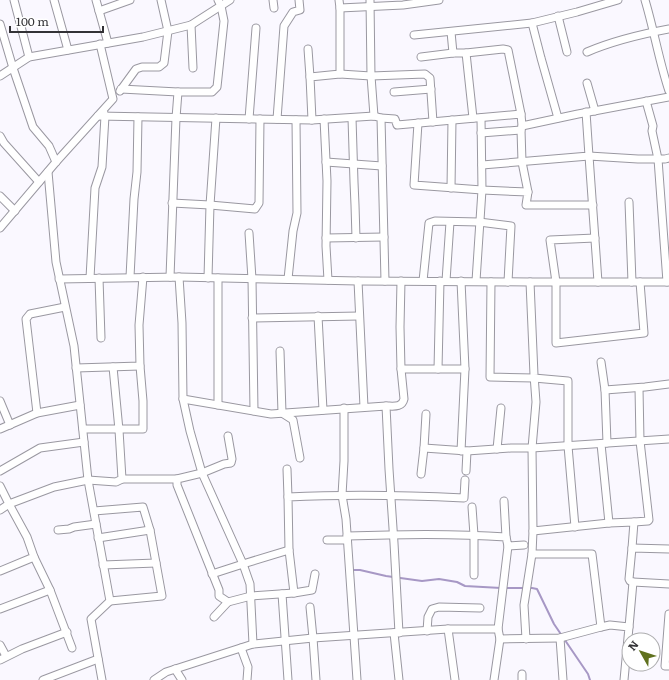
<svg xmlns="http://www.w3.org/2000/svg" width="669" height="680" viewBox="0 0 669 680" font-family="Literata,serif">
	<rect width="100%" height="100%" fill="#faf8ff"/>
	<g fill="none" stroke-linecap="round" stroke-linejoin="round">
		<!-- stream -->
		<g stroke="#a798c5" stroke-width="2">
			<polyline points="353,570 360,570 386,576 422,581 439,579 457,582 465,586 501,588"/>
			<polyline points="505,588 532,588 537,589 554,624 588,674 590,680"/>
		</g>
		<!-- minor casing -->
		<g stroke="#9a98a1" stroke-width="9">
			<g id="minor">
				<polyline points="14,0 29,57"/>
				<polyline points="54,0 68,50"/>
				<polyline points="96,0 108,43"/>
				<polyline points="273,0 274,8"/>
				<polyline points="370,0 371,76 374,116"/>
				<path d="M 645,0 C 654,30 659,61 669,91"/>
				<polyline points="340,8 403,5 439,0"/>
				<polyline points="99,11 130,0"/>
				<polyline points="558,16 567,52"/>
				<polyline points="0,24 13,68 33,127 49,146 56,162"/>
				<polyline points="191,25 193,68"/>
				<polyline points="451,32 453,53"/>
				<polyline points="414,35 532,23"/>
				<polyline points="308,49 310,77"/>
				<path d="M 587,52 C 613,41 642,34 669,29"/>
				<polyline points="466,53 473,118"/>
				<polyline points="421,57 453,53 466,53 503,49 508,50 521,114"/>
				<polyline points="340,74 371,76 425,74 430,78 433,122"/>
				<polyline points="0,76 29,57 143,37 191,25 230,0"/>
				<polyline points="587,83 595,111"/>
				<polyline points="121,89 178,92 212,92 217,87 224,21 221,6 218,0"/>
				<polyline points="120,91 136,69 142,67 159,67 164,63 168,31 161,0"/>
				<polyline points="394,92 431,89"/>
				<polyline points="646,101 653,126 652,131 658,159 667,282"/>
				<polyline points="98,116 312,120 374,116 381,118 385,281"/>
				<polyline points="352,118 354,182 355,205 356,238"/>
				<polyline points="381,118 395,119 397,125 521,114 522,126 578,114 669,97"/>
				<polyline points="558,118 541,58 532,23 577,12 618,0"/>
				<polyline points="249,119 256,28"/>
				<polyline points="277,119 284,26 293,12 300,10 299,0"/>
				<polyline points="324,119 327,181 326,246 328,280"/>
				<polyline points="312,120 310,77 340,74 340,8 339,0"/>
				<polyline points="418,123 414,185 482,190 528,192 526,205 593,205"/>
				<polyline points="522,126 521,130 522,162 528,192"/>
				<polyline points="481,133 521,130"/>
				<polyline points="0,136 4,143 39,182"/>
				<polyline points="326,162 382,166"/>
				<polyline points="482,165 589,156 586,112"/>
				<polyline points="48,172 56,262 74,346 88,480 110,601 91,619 102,680"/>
				<polyline points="451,188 452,120"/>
				<polyline points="0,196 15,211"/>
				<polyline points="629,202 632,282"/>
				<polyline points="172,203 210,205 255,209 259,203 260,119"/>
				<polyline points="0,228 56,162 113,99 100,44"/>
				<polyline points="249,233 252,279 254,411"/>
				<polyline points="326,238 384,237"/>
				<polyline points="595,238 550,240 556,282 556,343 644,333 640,282"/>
				<polyline points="130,277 134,199 137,172 138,117"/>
				<polyline points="170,277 176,118 178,92"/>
				<polyline points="179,277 358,281 530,282 534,375 536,402 532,448 669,439"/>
				<polyline points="90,278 95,188 102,167 105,116 104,116 104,113"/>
				<polyline points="99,278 101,338"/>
				<polyline points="208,278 210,205 216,118"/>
				<polyline points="218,278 218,405"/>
				<polyline points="59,279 179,277 182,323 183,399 271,414 386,406 389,469 394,543 399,633"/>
				<polyline points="288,279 293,231 297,213 296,120"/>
				<polyline points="358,281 364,407"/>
				<polyline points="401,281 400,327 401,369 465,369 461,281"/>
				<polyline points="423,281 429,223 435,221 479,222 511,226 508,282"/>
				<polyline points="446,281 450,222"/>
				<polyline points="476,281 482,190 481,118"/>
				<polyline points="491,282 490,377 534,378 568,381 568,446 575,527"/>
				<polyline points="530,282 669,282"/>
				<polyline points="598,282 589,156 638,159 665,159 669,158"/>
				<polyline points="318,316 323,410"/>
				<polyline points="252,318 359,316"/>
				<polyline points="280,351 282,413 293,420 300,458"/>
				<polyline points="601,362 605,390 607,443"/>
				<polyline points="76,368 140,366 139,325 143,277"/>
				<polyline points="438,369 440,281"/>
				<polyline points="605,390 645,387 669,384"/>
				<polyline points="183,399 190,431 202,473 243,564 289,550"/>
				<polyline points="0,401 10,425"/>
				<path d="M 386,406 C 393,406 402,408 404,399 L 401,369"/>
				<polyline points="344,408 344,461 342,495 346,519 357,680"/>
				<polyline points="37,413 26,319 30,314 65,307"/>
				<polyline points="0,429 37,413 80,405"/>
				<polyline points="83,429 143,429 143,401 140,366"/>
				<polyline points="601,444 609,523"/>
				<polyline points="424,448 467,451 511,448 532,448 533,531 609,523 634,522 632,548"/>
				<polyline points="497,449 501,408"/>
				<polyline points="461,451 465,369"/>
				<polyline points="287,469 288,497"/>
				<polyline points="0,471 40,448 84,442"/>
				<polyline points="466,471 467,451"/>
				<polyline points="421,474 424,448 426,414"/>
				<polyline points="122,479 177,479"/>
				<polyline points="0,486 9,504 0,510"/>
				<polyline points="504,501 506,537"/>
				<polyline points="472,507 474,535 474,575"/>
				<polyline points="94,511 143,507 150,530 162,596 110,601"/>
				<polyline points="634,522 648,521 649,520 640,441 639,388"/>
				<polyline points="58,530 69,529 74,527 96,524"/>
				<polyline points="533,531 532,554 592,554 601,627"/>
				<path d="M 347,536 C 400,534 453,533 506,537 L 508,546 L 524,545"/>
				<polyline points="98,538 150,530"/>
				<polyline points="327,540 347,540"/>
				<polyline points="34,557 50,590 72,648"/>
				<polyline points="103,565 156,563"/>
				<polyline points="0,571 34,557 27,537 9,504 54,487 88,480 116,482 122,479 119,430 113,367"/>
				<polyline points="212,574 243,564 250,584 253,644"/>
				<path d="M 315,574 L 312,590 L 294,593 L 289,550 L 288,497 C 347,494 405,495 464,498 L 465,480"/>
				<polyline points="633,582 630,581 629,579 632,548 669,549"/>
				<polyline points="282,594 288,680"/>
				<polyline points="228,602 219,596 219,590 177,485 177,479 202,473 224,464 231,463 232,459 228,436"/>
				<polyline points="310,607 313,638 316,680"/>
				<polyline points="0,609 50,590"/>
				<polyline points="669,614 665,666 669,666"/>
				<polyline points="214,617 228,602 251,596 294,593"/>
				<polyline points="629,627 633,582 669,584"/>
				<polyline points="448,629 455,680"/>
				<polyline points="498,629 508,546"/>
				<polyline points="427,631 428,617 432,609 439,607 480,608"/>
				<polyline points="394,633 399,680"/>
				<polyline points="560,638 563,680"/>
				<polyline points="526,639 524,605 532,554"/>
				<polyline points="0,645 6,656"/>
				<polyline points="241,648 248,667 247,680"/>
				<polyline points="0,660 22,649 67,632"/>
				<polyline points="175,669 182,680"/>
				<polyline points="522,674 522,680"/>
				<polyline points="43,680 98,659"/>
				<polyline points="154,680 166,672 253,644 313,638 448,629 498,629 500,639 560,638 601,627 610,625 629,627 624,680"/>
				<polyline points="494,680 500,639"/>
			</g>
		</g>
		<!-- minor -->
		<use href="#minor" stroke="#fff" stroke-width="7"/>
	</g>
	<!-- north arrow -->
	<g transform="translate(641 652) rotate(309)"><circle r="19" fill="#ffffff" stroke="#adadaf"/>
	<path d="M0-3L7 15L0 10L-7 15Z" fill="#60711e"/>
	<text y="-6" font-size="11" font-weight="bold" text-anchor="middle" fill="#333236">N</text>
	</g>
	<!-- scale -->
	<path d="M10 26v6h93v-6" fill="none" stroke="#333236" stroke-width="2"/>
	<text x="16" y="26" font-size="12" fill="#333236" stroke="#ffffff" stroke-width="3" paint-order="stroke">100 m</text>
</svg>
